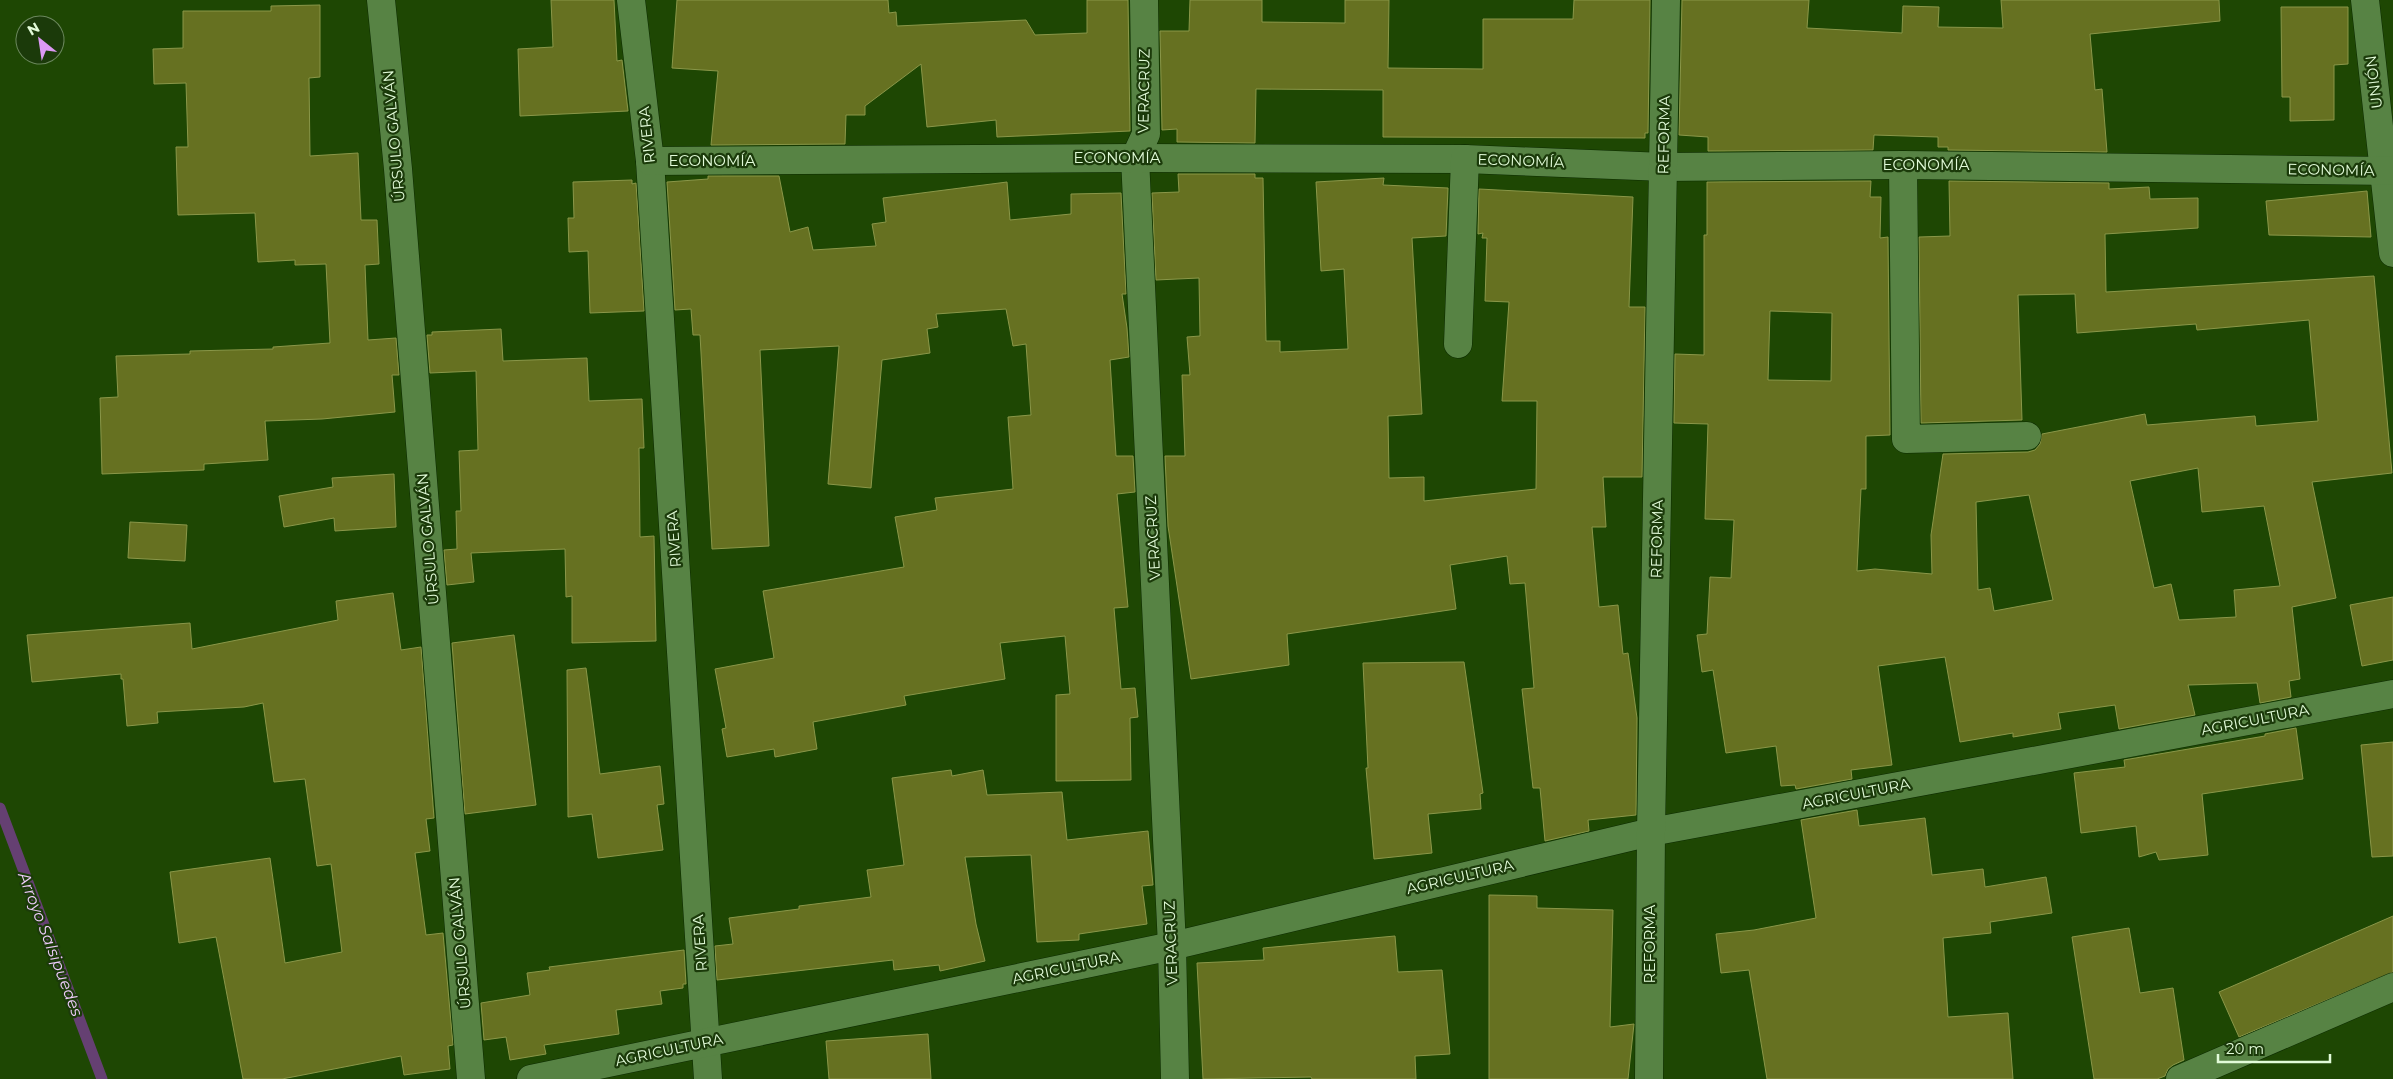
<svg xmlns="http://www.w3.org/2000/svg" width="2393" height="1079" viewBox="0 0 2393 1079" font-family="Montserrat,sans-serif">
	<rect width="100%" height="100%" fill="#1e4703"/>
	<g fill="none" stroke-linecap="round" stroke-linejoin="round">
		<!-- stream -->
		<polyline stroke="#654072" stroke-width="11" points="0,808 102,1079"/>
	</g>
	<!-- building -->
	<g fill="#667121" stroke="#8a9749" fill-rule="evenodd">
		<polygon points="551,0 614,0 617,61 622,60 628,111 520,116 518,49 553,47"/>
		<polygon points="677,0 888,0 889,13 896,12 897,26 1026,20 1035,35 1087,33 1087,0 1128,0 1130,131 997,137 996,120 927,127 921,64 865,106 865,115 846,115 845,144 711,145 718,71 672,68"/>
		<polygon points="1190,0 1262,0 1262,22 1345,23 1345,0 1389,0 1388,68 1483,69 1483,19 1573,19 1574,0 1650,0 1648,133 1645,133 1645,138 1383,137 1383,90 1256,89 1255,143 1177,142 1177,129 1162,130 1160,31 1189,31"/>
		<polygon points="1682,0 1809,0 1807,28 1902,33 1903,6 1939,7 1938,27 2003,28 2001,0 2219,0 2220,21 2090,34 2095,90 2102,89 2107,152 1948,150 1948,147 1938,147 1938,137 1874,135 1873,150 1708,151 1708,137 1679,135"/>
		<polygon points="320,5 320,77 309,78 310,156 358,153 361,220 377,220 379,264 365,265 368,340 396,338 399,375 392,375 395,412 322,419 265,421 268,460 204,464 204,470 102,474 100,398 118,397 116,356 190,354 190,351 273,349 273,347 330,343 326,264 295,265 295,260 258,262 255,213 178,215 176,147 188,147 186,83 154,84 153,49 183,48 183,11 271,11 271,6"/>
		<polygon points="2281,7 2348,7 2348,64 2334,65 2334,120 2290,121 2290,97 2282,97"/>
		<polygon points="1178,174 1255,174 1255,178 1263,178 1266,341 1280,341 1280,352 1348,349 1344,269 1321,271 1316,182 1384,178 1383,185 1448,188 1446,236 1412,238 1422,414 1388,416 1389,478 1424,477 1424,501 1536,489 1537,401 1502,401 1509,302 1485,301 1487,238 1482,238 1483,233 1478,234 1479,189 1633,197 1629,307 1645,307 1642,477 1603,477 1606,527 1592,527 1599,607 1618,605 1623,654 1628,653 1637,718 1636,815 1588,820 1589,831 1545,841 1540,788 1533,788 1522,689 1534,688 1525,583 1510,584 1507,556 1450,565 1456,609 1287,634 1289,665 1191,679 1168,526 1165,456 1185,456 1182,375 1190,375 1187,337 1200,336 1199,278 1156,280 1152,193 1179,192"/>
		<polygon points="708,176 779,176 790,232 808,227 813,250 876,246 872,224 886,222 883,198 1007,182 1010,220 1071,214 1071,194 1121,193 1126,294 1122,294 1127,328 1129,357 1110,360 1116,456 1133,456 1135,492 1117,494 1128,607 1114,608 1121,689 1135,688 1138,717 1130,718 1131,780 1056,781 1056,695 1070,694 1065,636 1000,643 1005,679 904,696 906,705 813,722 817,749 775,757 774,749 727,757 722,729 726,728 715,669 774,658 763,591 904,567 895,517 937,510 935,498 1013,489 1008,417 1031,415 1026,344 1013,346 1006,309 936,314 938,327 927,329 930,353 882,360 871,488 828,484 839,346 760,350 769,546 712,549 700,335 693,335 691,309 675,310 667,182 708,179"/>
		<polygon points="632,180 632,184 636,183 644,311 590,313 588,251 569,252 568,218 574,218 573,182"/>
		<path d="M 1871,181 L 1870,197 L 1881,197 L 1880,238 L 1888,237 L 1890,435 L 1866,436 L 1866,489 L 1861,489 L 1857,571 L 1875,569 L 1932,574 L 1931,535 L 1943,454 L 2028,452 L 2035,450 L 2040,444 L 2042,434 L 2145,414 L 2147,425 L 2255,416 L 2256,426 L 2318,421 L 2309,320 L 2197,330 L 2196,324 L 2077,333 L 2075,294 L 2018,295 L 2022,420 L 1921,423 L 1919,237 L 1950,236 L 1949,181 L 2109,183 L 2109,189 L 2149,187 L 2150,199 L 2198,198 L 2198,228 L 2105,234 L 2106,292 L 2374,276 L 2392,473 L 2312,482 L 2336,598 L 2292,607 L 2300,679 L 2289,681 L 2291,697 L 2260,703 L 2257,683 L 2188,685 L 2195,715 L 2119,729 L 2115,705 L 2058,713 L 2061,729 L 2013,737 L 2013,733 L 1960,742 L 1945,657 L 1878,666 L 1892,765 L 1851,770 L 1852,779 L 1796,789 L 1795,785 L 1781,786 L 1776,746 L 1726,753 L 1713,670 L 1702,672 L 1697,635 L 1707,634 L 1710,577 L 1731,578 L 1734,520 L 1705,519 L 1708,424 L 1674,423 L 1675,354 L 1704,355 L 1704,235 L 1707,235 L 1707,182 ZM 1770,311 L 1832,313 L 1831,381 L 1768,380 ZM 2198,468 L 2202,512 L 2264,506 L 2280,586 L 2234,590 L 2236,617 L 2179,620 L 2171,584 L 2154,588 L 2130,481 ZM 2029,495 L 2053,600 L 1994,611 L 1990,588 L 1978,590 L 1976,502 Z"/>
		<polygon points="2367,191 2371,237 2269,235 2266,201"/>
		<polygon points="501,329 503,361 587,358 589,401 642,399 644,448 639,448 640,537 654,536 656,641 572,643 572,596 566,597 565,549 471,553 474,582 447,585 444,550 457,549 456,511 461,511 459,451 478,450 476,371 430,373 427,335 432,335 432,332"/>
		<polygon points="394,474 396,527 335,531 334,518 284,527 279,496 333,487 332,478"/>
		<polygon points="130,522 187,525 185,561 128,558"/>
		<polygon points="393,593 401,650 421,647 434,818 426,819 430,851 415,853 426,935 443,933 453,1045 448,1046 450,1069 404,1075 401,1056 282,1079 243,1079 216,937 179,943 170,872 270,858 285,963 342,952 331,864 317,866 305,779 274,782 263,703 244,707 157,712 158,723 127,726 123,679 121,679 121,674 32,682 27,635 190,623 192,649 338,620 336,601"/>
		<polygon points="2393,597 2393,660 2362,666 2350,605"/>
		<polygon points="514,635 536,805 465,814 452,643"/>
		<polygon points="1464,662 1483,793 1480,794 1481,809 1428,814 1432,853 1374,859 1366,768 1368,768 1363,663"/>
		<polygon points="586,668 600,774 660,766 664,804 657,805 663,850 598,858 592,814 568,817 567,670"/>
		<polygon points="2296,728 2303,779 2202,794 2208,855 2159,860 2156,852 2139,857 2136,826 2081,833 2074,773 2125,767 2124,760 2265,736 2265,734"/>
		<polygon points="2393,742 2393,856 2372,857 2361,745"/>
		<polygon points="951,770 952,776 983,770 987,795 1062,792 1067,840 1148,831 1153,885 1142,886 1147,924 1079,934 1079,940 1037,942 1031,855 965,857 976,924 985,961 940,971 939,965 894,970 893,960 717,980 715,946 733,944 729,918 799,909 799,906 871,897 867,870 904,865 892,778"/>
		<polygon points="1857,810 1859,826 1925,818 1932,875 1983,869 1985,887 2046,877 2052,913 1990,922 1991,933 1943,938 1948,1017 2008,1013 2013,1079 1767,1079 1749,970 1721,973 1716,934 1754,930 1816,918 1801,820"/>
		<polygon points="1489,895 1537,896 1537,908 1613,910 1610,1027 1634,1024 1628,1079 1489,1079"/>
		<polygon points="2393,916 2393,972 2239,1037 2219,992"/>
		<polygon points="2129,928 2140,993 2173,988 2184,1060 2173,1065 2168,1069 2165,1076 2157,1079 2094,1079 2072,937"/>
		<polygon points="1395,936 1398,972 1442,970 1450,1054 1415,1056 1416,1079 1312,1079 1311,1077 1203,1079 1197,963 1264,960 1263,948"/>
		<polygon points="684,950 686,984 683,984 683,988 660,991 662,1004 616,1010 619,1034 544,1045 546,1054 510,1060 506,1037 484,1040 481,1003 530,995 527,973 550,970 549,967"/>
		<polygon points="928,1034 931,1079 829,1079 826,1041"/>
	</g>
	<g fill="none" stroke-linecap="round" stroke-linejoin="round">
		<!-- minor casing -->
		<g stroke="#0c2b00" stroke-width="29">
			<g id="minor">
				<polyline points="381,0 398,169 471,1079"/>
				<polyline points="631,0 650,161 708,1079"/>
				<polyline points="1144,0 1146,134 1135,158 1172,946 1175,1079"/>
				<polyline points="2365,0 2393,253"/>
				<polyline points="650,161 1135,158 1465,159 1664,167 1903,165 2393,171"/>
				<polyline points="1903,165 1906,439 2027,436"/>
				<polyline points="1458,344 1465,159"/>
				<polyline points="531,1079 1172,946 1651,832 2393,694"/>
				<polyline points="1649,1079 1651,832 1666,0"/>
				<polyline points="2180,1079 2393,987"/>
			</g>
		</g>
		<!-- minor -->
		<use href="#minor" stroke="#578344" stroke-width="28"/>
	</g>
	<g text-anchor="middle" stroke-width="4.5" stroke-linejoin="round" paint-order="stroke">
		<!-- street labels -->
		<g font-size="15" fill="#e2fbd9" stroke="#1b3a0a">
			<text transform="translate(2374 82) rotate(-97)" y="5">UNIÓN</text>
			<text transform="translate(1144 91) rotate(-89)" y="5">VERACRUZ</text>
			<text transform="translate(647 135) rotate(-96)" y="5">RIVERA</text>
			<text transform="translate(1664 135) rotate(-89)" y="5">REFORMA</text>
			<text transform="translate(394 136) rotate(-95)" y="5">ÚRSULO GALVÁN</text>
			<text x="1117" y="163">ECONOMÍA</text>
			<text x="712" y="166">ECONOMÍA</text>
			<text transform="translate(1521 161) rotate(2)" y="5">ECONOMÍA</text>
			<text x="1926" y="170">ECONOMÍA</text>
			<text transform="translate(2331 170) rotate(1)" y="5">ECONOMÍA</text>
			<text transform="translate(1153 538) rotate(-93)" y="5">VERACRUZ</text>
			<text transform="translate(428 539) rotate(-95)" y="5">ÚRSULO GALVÁN</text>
			<text transform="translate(674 539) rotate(-94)" y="5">RIVERA</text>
			<text transform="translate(1657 539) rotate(-89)" y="5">REFORMA</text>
			<text transform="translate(2255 720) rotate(-11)" y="5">AGRICULTURA</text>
			<text transform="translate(1856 794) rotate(-11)" y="5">AGRICULTURA</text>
			<text transform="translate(1460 877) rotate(-13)" y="5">AGRICULTURA</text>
			<text transform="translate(460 943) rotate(-95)" y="5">ÚRSULO GALVÁN</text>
			<text transform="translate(700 943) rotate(-94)" y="5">RIVERA</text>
			<text transform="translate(1171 943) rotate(-92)" y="5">VERACRUZ</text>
			<text transform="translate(1650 944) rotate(-90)" y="5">REFORMA</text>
			<text transform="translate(1066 968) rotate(-12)" y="5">AGRICULTURA</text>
			<text transform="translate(669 1050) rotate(-12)" y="5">AGRICULTURA</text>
		</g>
		<!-- water labels -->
		<g font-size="16" font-style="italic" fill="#efcdfc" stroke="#1b3a0a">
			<text transform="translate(51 944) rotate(69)" y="6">Arroyo Salsipuedes</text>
		</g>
	</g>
	<!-- north arrow -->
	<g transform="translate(40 40) rotate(330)"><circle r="24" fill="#1b3a0a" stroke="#6b875d"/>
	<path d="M0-4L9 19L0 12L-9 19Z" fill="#dc99f4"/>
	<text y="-8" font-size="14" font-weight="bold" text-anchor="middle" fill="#e2fbd9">N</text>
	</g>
	<!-- scale -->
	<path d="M2218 1054v8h112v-8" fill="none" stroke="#e2fbd9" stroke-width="2.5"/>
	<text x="2226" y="1054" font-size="15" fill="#e2fbd9" stroke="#1b3a0a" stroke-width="4" paint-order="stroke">20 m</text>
</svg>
